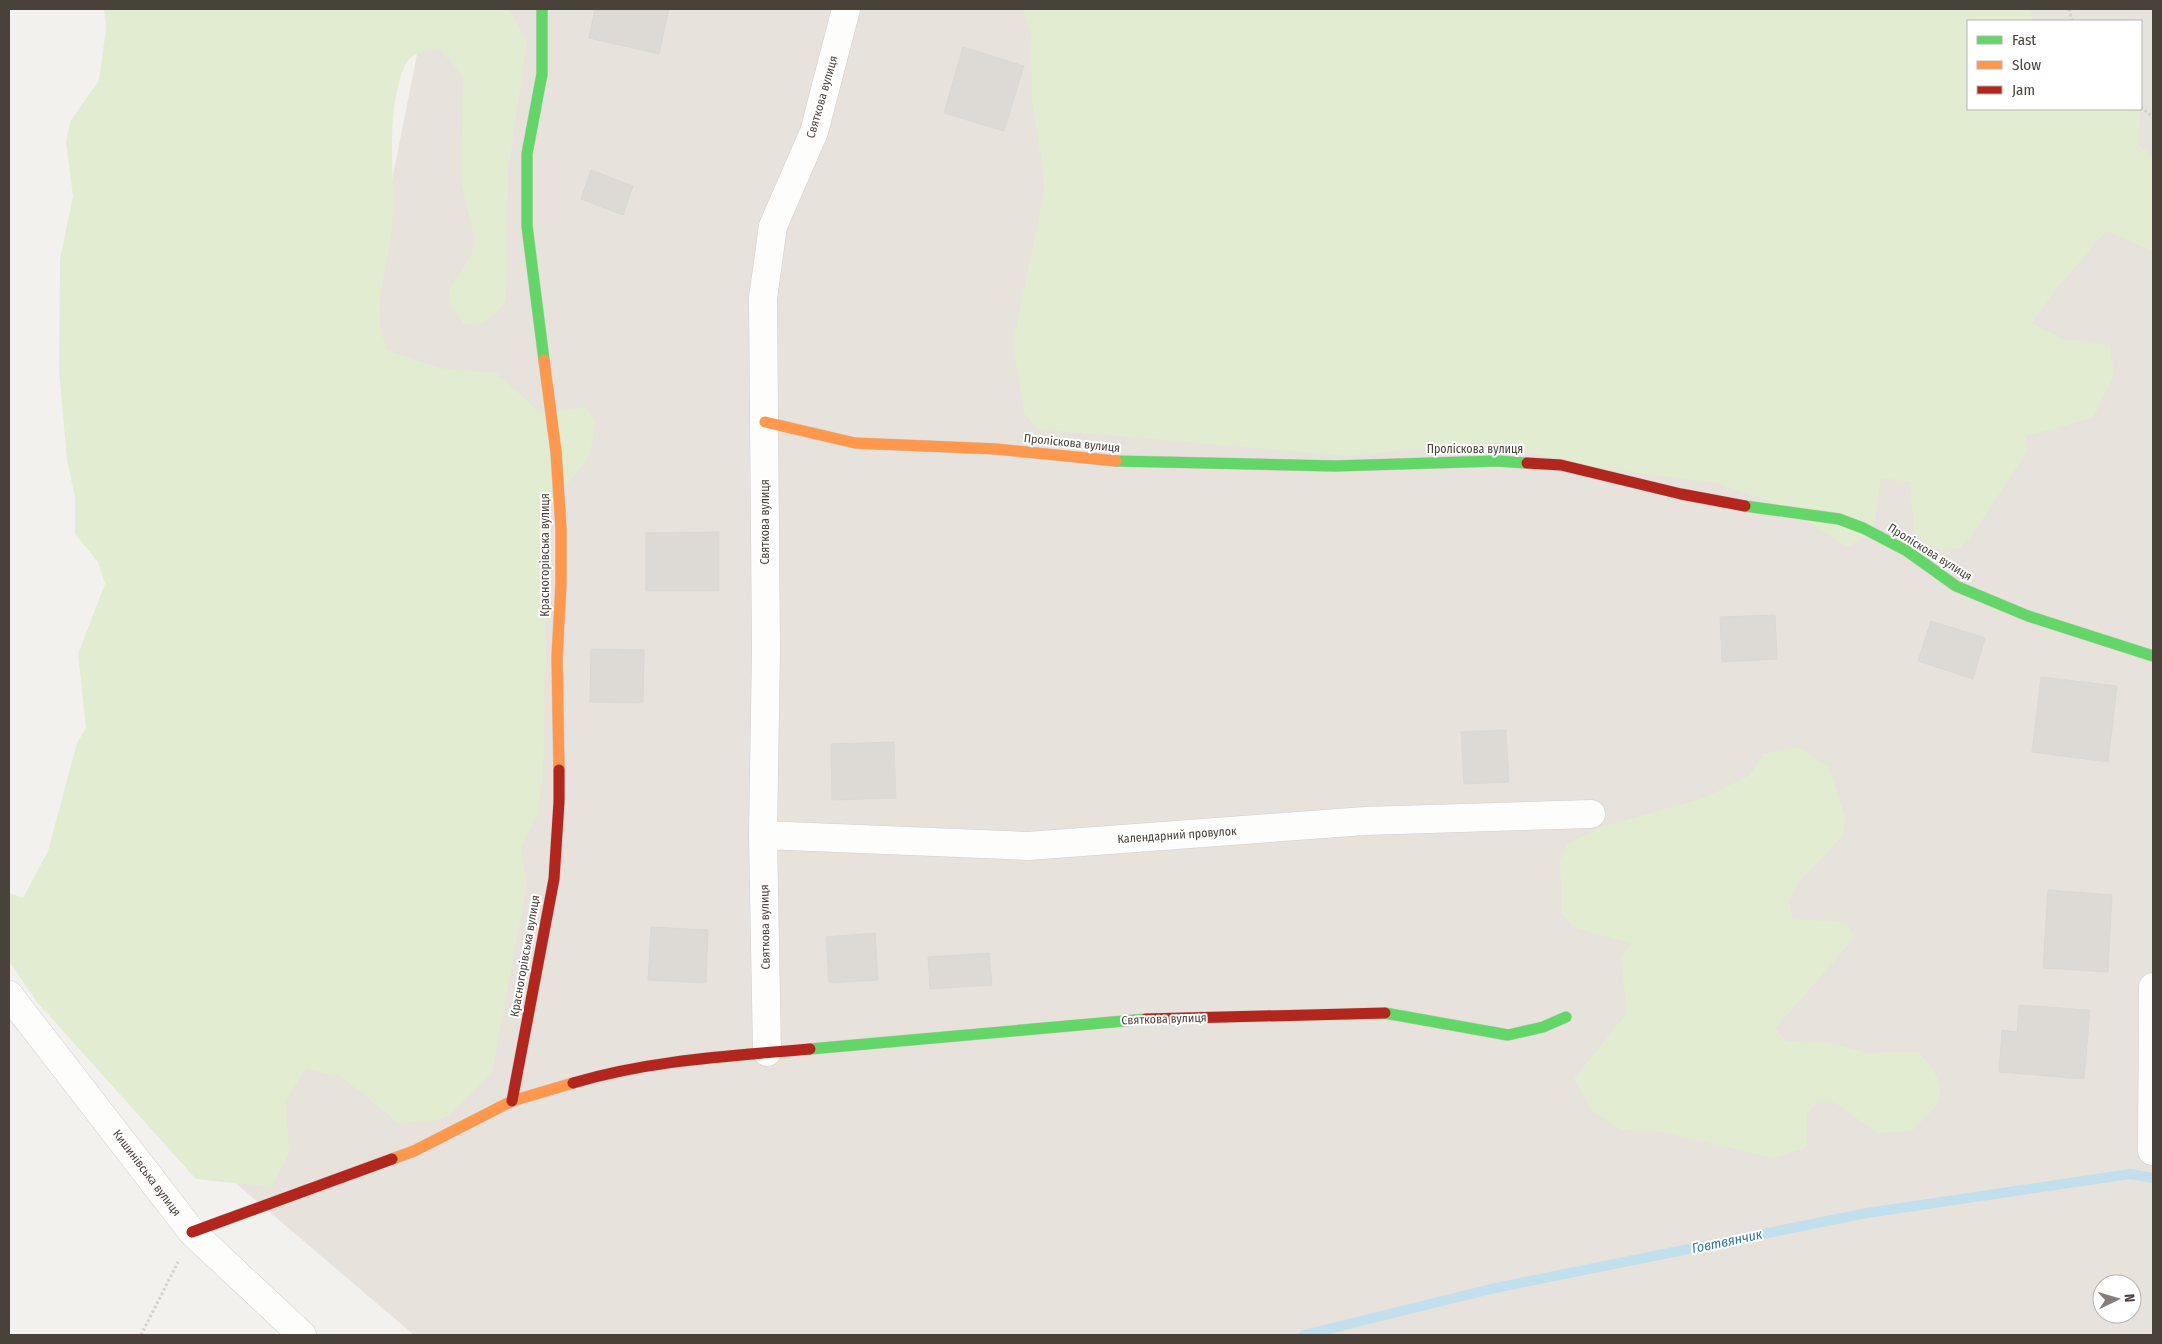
<svg xmlns="http://www.w3.org/2000/svg" width="2162" height="1344" viewBox="0 0 2162 1344" font-family="'Fira Sans Condensed',sans-serif">
	<rect width="100%" height="100%" fill="#f3f1ee"/>
	<!-- residential -->
	<path fill="#e7e2dc" fill-rule="evenodd" d="M 426,9 L 2153,9 L 2153,1335 L 414,1335 L 199,1152 ZM 1968,21 L 2141,21 L 2141,109 L 1968,109 ZM 2102,1284 L 2132,1284 L 2132,1314 L 2102,1314 Z"/>
	<!-- green -->
	<g fill="#e2ecd0">
		<path d="M 104,9 L 509,9 L 527,41 L 508,172 L 506,301 C 493,320 487,323 464,324 L 451,308 L 449,290 L 471,256 L 475,240 L 461,182 L 463,76 L 439,49 C 426,50 410,53 404,67 C 384,119 396,173 392,226 C 389,271 369,305 387,350 L 439,368 L 496,373 L 536,409 L 552,412 L 586,407 L 596,422 L 589,456 L 548,509 L 543,774 L 538,814 L 521,848 L 527,884 L 492,1073 L 448,1116 L 438,1120 L 398,1123 L 342,1077 L 306,1069 L 286,1100 L 289,1154 L 271,1187 L 196,1179 L 37,1002 L 9,961 L 9,893 L 23,898 L 48,851 L 77,743 L 86,728 L 78,654 L 105,584 L 98,562 L 75,534 L 75,498 L 67,459 L 59,371 L 60,259 L 73,196 L 66,142 L 70,122 L 99,80 L 106,29 Z"/>
		<polygon points="1023,9 2031,9 2032,21 1968,21 1968,109 2140,109 2139,145 2153,157 2153,251 2106,231 2058,287 2032,323 2064,339 2110,345 2114,375 2093,418 2026,436 2027,452 1972,535 1960,548 1944,551 1927,544 1914,532 1910,482 1881,478 1873,533 1847,547 1788,508 1716,483 1578,465 1490,442 1346,456 1037,429 1024,413 1013,342 1044,193 1043,170 1032,103 1031,34"/>
		<path d="M 1799,747 L 1829,767 L 1845,816 L 1844,834 L 1796,886 L 1789,902 L 1793,919 L 1847,922 L 1854,938 L 1775,1029 L 1787,1041 L 1829,1043 L 1867,1053 L 1918,1052 C 1931,1065 1949,1087 1936,1106 C 1929,1115 1919,1123 1912,1131 L 1878,1133 L 1835,1103 L 1818,1102 L 1807,1115 L 1807,1147 L 1775,1158 L 1656,1131 L 1621,1130 L 1592,1111 L 1574,1079 L 1627,1013 L 1621,957 L 1632,944 L 1573,927 L 1562,913 L 1560,860 L 1568,843 L 1601,827 L 1704,798 L 1750,775 L 1763,754 Z"/>
	</g>
	<g fill="none" stroke-linecap="round" stroke-linejoin="round">
		<!-- stream -->
		<polyline stroke="#c2dfee" stroke-width="10" points="1304,1335 1495,1288 1867,1213 2130,1174 2153,1178"/>
	</g>
	<!-- building -->
	<g fill="#dddad6" stroke="#dbd8d4">
		<polygon points="595,9 669,9 659,54 589,38"/>
		<polygon points="963,47 1024,66 1004,131 944,113"/>
		<polygon points="591,170 633,186 623,215 581,199"/>
		<polygon points="719,532 719,591 646,591 646,533"/>
		<polygon points="1775,615 1777,659 1722,662 1720,617"/>
		<polygon points="1931,621 1985,638 1973,679 1918,661"/>
		<polygon points="591,649 644,650 643,703 590,702"/>
		<polygon points="2041,677 2117,686 2108,762 2032,752"/>
		<polygon points="1506,730 1509,782 1464,784 1461,732"/>
		<polygon points="894,742 896,798 832,800 831,744"/>
		<polygon points="2048,890 2112,895 2108,972 2043,968"/>
		<polygon points="651,927 708,930 706,983 648,980"/>
		<polygon points="875,933 878,980 829,983 826,937"/>
		<polygon points="989,953 992,985 930,989 928,957"/>
		<polygon points="2019,1005 2090,1010 2084,1079 1999,1072 2002,1030 2017,1032"/>
	</g>
	<g fill="none" stroke-linecap="round" stroke-linejoin="round">
		<!-- street casing -->
		<g stroke="#d1cfcc" stroke-width="29">
			<g id="street">
				<polyline points="763,835 1028,846 1365,821 1591,814"/>
				<polyline points="9,995 192,1232 302,1335"/>
				<polyline points="767,1052 763,835 766,649 763,298 773,226 814,132 846,9"/>
				<polyline points="2152,1151 2153,987"/>
			</g>
		</g>
		<!-- fast casing -->
		<g stroke="#d2cdc5" stroke-width="12">
			<g id="fast">
				<polyline points="542,9 542,74 527,154 527,226 544,360"/>
				<polyline points="1116,461 1335,466 1497,461 1527,463"/>
				<polyline points="1745,506 1839,519 1863,528 1907,551 1956,586 2028,616 2153,656"/>
				<polyline points="1385,1013 1508,1035 1543,1027 1566,1017"/>
				<polyline points="810,1049 1146,1019"/>
			</g>
		</g>
		<!-- slow casing -->
		<g stroke="#d2cdc5" stroke-width="12">
			<g id="slow">
				<polyline points="544,360 556,452 561,528 561,584 557,657 559,770"/>
				<polyline points="765,422 855,443 996,449 1116,461"/>
				<polyline points="392,1159 414,1151 512,1101 573,1083"/>
			</g>
		</g>
		<!-- jam casing -->
		<g stroke="#d2cdc5" stroke-width="12">
			<g id="jam">
				<polyline points="1527,463 1561,465 1681,494 1745,506"/>
				<polyline points="1146,1019 1385,1013"/>
				<path d="M 573,1083 C 650,1060 731,1056 810,1049"/>
				<polyline points="512,1101 554,879 559,802 559,770"/>
				<polyline points="192,1232 392,1159"/>
			</g>
		</g>
		<!-- path -->
		<g stroke="#d3d1cc" stroke-width="3" stroke-dasharray="2.5 2.5" stroke-linecap="butt">
			<polyline points="2069,9 2072,21"/>
			<polyline points="2141,107 2153,117"/>
			<polyline points="141,1335 178,1262"/>
		</g>
		<!-- street -->
		<use href="#street" stroke="#fdfdfc" stroke-width="28"/>
		<!-- fast -->
		<use href="#fast" stroke="#63d668" stroke-width="11"/>
		<!-- slow -->
		<use href="#slow" stroke="#ff974d" stroke-width="11"/>
		<!-- jam -->
		<use href="#jam" stroke="#b3261e" stroke-width="11"/>
	</g>
	<g text-anchor="middle" stroke-width="4" stroke-linejoin="round" paint-order="stroke">
		<!-- street labels -->
		<g font-size="12" fill="#49423a" stroke="#fff">
			<text transform="translate(822 97) rotate(-74)" y="4">Святкова вулиця</text>
			<text transform="translate(1072 443) rotate(6)" y="4">Проліскова вулиця</text>
			<text x="1475" y="453">Проліскова вулиця</text>
			<text transform="translate(765 522) rotate(-90)" y="4">Святкова вулиця</text>
			<text transform="translate(1930 552) rotate(32)" y="4">Проліскова вулиця</text>
			<text transform="translate(545 555) rotate(-90)" y="4">Красногорівська вулиця</text>
			<text transform="translate(1177 835) rotate(-4)" y="4">Календарний провулок</text>
			<text transform="translate(765 927) rotate(-91)" y="4">Святкова вулиця</text>
			<text transform="translate(525 956) rotate(-80)" y="4">Красногорівська вулиця</text>
			<text transform="translate(1164 1019) rotate(-2)" y="4">Святкова вулиця</text>
			<text transform="translate(147 1173) rotate(53)" y="4">Кишинівська вулиця</text>
		</g>
		<!-- water labels -->
		<g font-size="14" font-style="italic" fill="#3379a1" stroke="#fff">
			<text transform="translate(1727 1241) rotate(-12)" y="5">Говтвянчик</text>
		</g>
	</g>
	<!-- border -->
	<rect width="2162" height="1344" fill="none" stroke="#49423a" stroke-width="20"/>
	<!-- legend -->
	<rect x="1967" y="20" width="175" height="90" fill="#ffffff" stroke="#b6b3b0"/>
	<rect x="1977" y="36" width="25" height="8" fill="#63d668" stroke="#b6b3b0"/>
	<text x="2012" y="45" font-size="15" fill="#49423a">Fast</text>
	<rect x="1977" y="61" width="25" height="8" fill="#ff974d" stroke="#b6b3b0"/>
	<text x="2012" y="70" font-size="15" fill="#49423a">Slow</text>
	<rect x="1977" y="86" width="25" height="8" fill="#b3261e" stroke="#b6b3b0"/>
	<text x="2012" y="95" font-size="15" fill="#49423a">Jam</text>
	<!-- north arrow -->
	<g transform="translate(2117 1299) rotate(85)"><circle r="24" fill="#ffffff" stroke="#b6b3b0"/>
	<path d="M0-4L9 19L0 12L-9 19Z" fill="#847f79"/>
	<text y="-8" font-size="14" font-weight="bold" text-anchor="middle" fill="#49423a">N</text>
	</g>
</svg>
